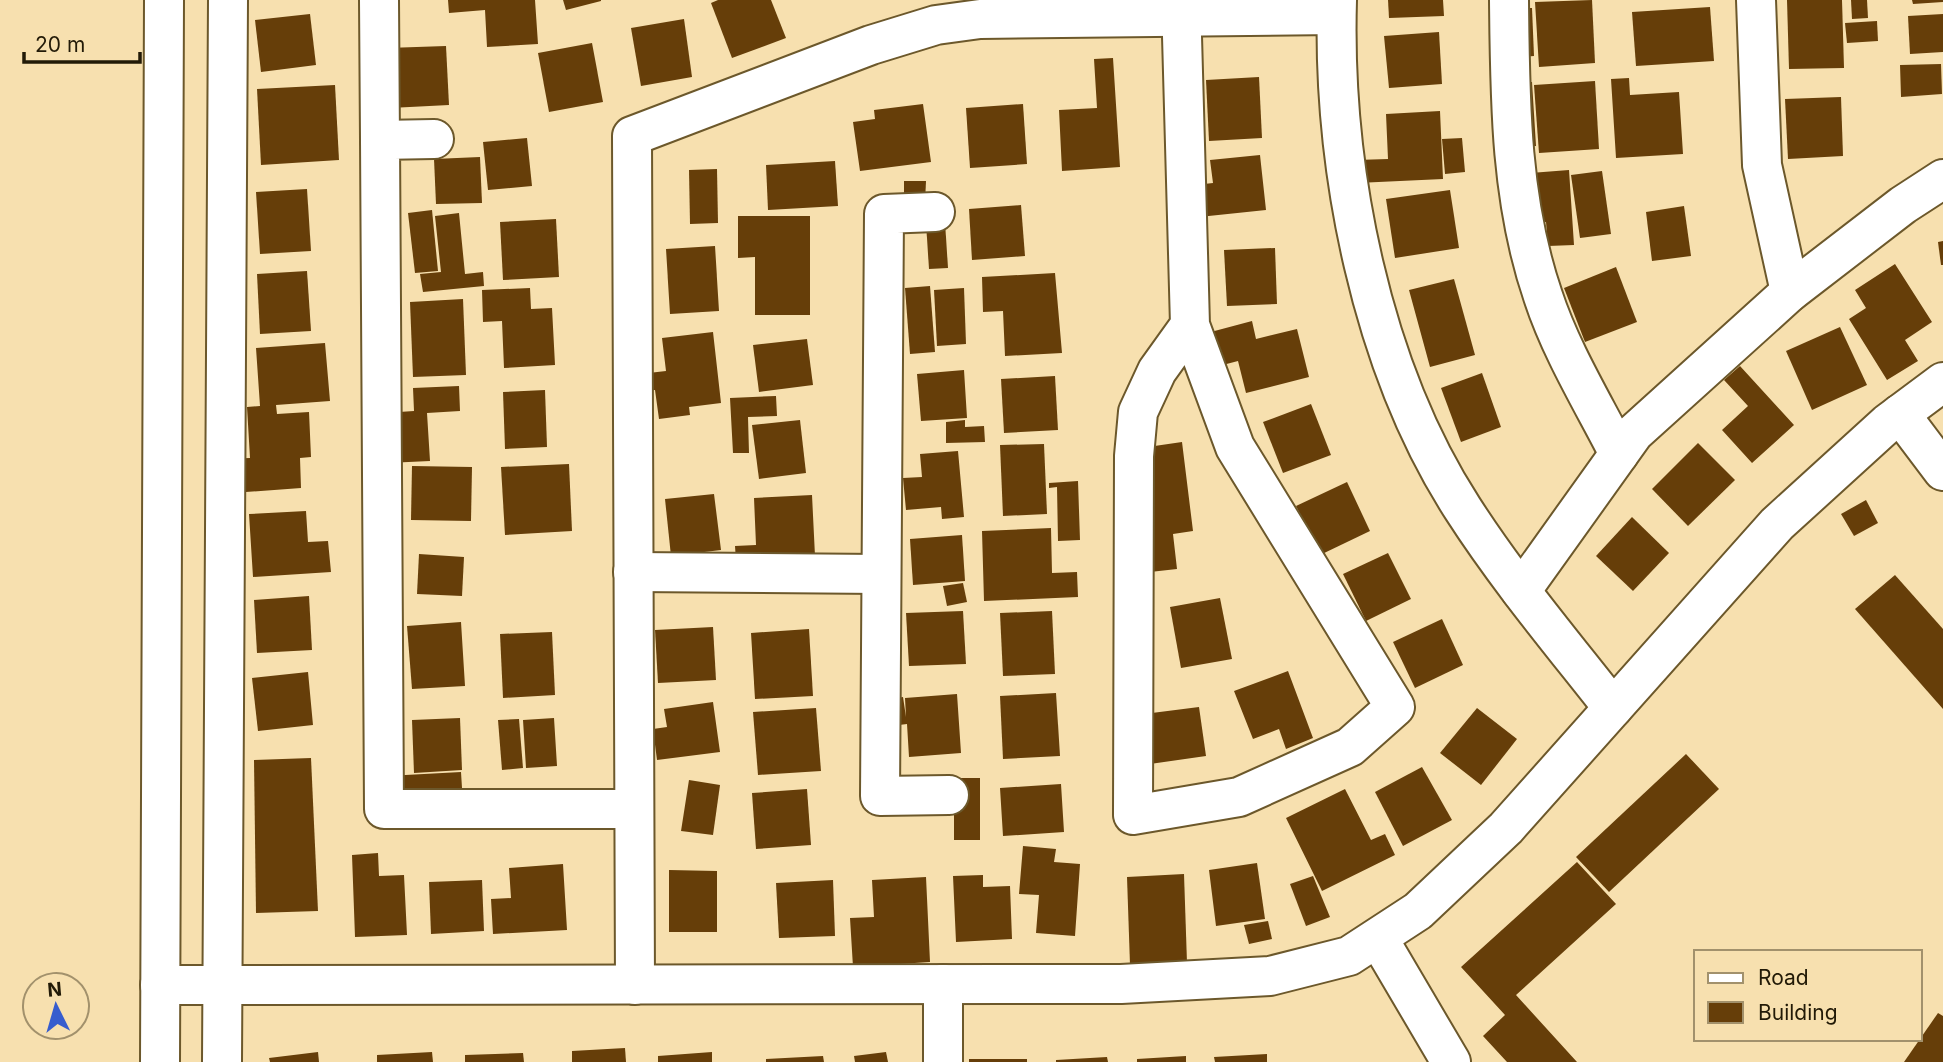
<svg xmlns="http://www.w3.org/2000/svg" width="1943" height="1062" viewBox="0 0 1943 1062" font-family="Inter,sans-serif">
	<rect width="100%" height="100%" fill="#f7e0af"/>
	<!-- building -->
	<g fill="#663e09">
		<polygon points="448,0 535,0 538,44 487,47 485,10 449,13"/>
		<polygon points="563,0 601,0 601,1 566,10"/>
		<polygon points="718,0 771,0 786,38 732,58 711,3"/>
		<polygon points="1388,0 1443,0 1444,16 1389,18"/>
		<polygon points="1592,0 1595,63 1539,67 1535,2"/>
		<polygon points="1787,0 1842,0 1844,68 1789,69"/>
		<polygon points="1851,0 1867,0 1868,18 1852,19"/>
		<polygon points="1912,0 1943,0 1943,2 1913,4"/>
		<polygon points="1710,7 1714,61 1636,66 1632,12"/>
		<polygon points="1517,8 1532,8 1534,56 1519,57"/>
		<polygon points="310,14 316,65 261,72 255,20"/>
		<polygon points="1943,14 1943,52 1910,54 1908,16"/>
		<polygon points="684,19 692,77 641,86 631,28"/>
		<polygon points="1877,21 1878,41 1847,43 1845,23"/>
		<polygon points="1439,32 1442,84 1389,88 1384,36"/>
		<polygon points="592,43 603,102 549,112 538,53"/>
		<polygon points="446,46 449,105 390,108 387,48"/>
		<polygon points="1113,58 1120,167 1062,171 1059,110 1097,108 1094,59"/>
		<polygon points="1941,64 1942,94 1901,97 1900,65"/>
		<polygon points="1259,77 1262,138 1209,141 1206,80"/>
		<polygon points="1629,78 1630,95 1679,92 1683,154 1616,158 1611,79"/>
		<polygon points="1595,81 1599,149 1539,153 1534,85"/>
		<polygon points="1532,82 1536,146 1520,147 1515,83"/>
		<polygon points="335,85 339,160 261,165 257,89"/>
		<polygon points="1841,97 1843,156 1788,159 1785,99"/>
		<polygon points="923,104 931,162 860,171 853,122 875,119 874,110"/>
		<polygon points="1023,104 1027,164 970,168 966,108"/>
		<polygon points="1440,111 1443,179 1357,183 1356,160 1388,159 1386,114"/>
		<polygon points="527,138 532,186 488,190 483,142"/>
		<polygon points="1462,138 1465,172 1445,174 1442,139"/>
		<polygon points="1260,155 1266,210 1199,217 1195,185 1213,183 1210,160"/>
		<polygon points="480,157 482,203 436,204 434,159"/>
		<polygon points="835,161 838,206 768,210 766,165"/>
		<polygon points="717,169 718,223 690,224 689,170"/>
		<polygon points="1569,170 1574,245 1548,246 1546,222 1520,224 1516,174"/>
		<polygon points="1602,171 1611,234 1580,238 1571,175"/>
		<polygon points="904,181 926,181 925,203 904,202"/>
		<polygon points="307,189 311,251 260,254 256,192"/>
		<polygon points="1450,190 1459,248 1395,258 1386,199"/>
		<polygon points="1021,205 1025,256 972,260 969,209"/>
		<polygon points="1684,206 1691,256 1652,261 1646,212"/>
		<polygon points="432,210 438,271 415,273 408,213"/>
		<polygon points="459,213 465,274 483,272 484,286 423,292 420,274 441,272 435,216"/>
		<polygon points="738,216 810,216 810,315 755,315 755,257 738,258"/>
		<polygon points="556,219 559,277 503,280 500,222"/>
		<polygon points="945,222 948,268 929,269 926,223"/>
		<polygon points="1943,241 1943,265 1941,265 1938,242"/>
		<polygon points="715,246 719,311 670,314 666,249"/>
		<polygon points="1275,248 1277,304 1227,306 1224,250"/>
		<polygon points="1895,264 1932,322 1905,340 1918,361 1887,380 1849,319 1866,308 1855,290"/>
		<polygon points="1616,267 1637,322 1585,342 1564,288"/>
		<polygon points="307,271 311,331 260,334 257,274"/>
		<polygon points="1055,273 1062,353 1005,356 1003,311 983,312 982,277"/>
		<polygon points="1454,279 1475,355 1430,367 1409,290"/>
		<polygon points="930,286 935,352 910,354 905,288"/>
		<polygon points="530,288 531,309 552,308 555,365 504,368 502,321 483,322 482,290"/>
		<polygon points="964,288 966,344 937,346 934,290"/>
		<polygon points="463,299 466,375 413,377 410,302"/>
		<polygon points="1252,321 1256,339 1297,329 1309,377 1246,393 1238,361 1215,367 1207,333"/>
		<polygon points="1840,327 1867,385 1812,410 1786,351"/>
		<polygon points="713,332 721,403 689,407 690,415 659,419 655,390 633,392 631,375 666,371 662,338"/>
		<polygon points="807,339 813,385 759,392 753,345"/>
		<polygon points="325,343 330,401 276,405 277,414 309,412 311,457 300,458 301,488 218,494 217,459 250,458 247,407 260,406 256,348"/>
		<polygon points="1740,366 1794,425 1752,463 1722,430 1748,406 1724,380"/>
		<polygon points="964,370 967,418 921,421 917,374"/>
		<polygon points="1482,373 1501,427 1461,442 1441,388"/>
		<polygon points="1055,376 1058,430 1004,433 1001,379"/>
		<polygon points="459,386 460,411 427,413 430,461 387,463 384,413 414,411 413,388"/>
		<polygon points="545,390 547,447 505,449 503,392"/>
		<polygon points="776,396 777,416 748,417 749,453 733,453 730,398"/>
		<polygon points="1311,404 1331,455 1283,473 1263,422"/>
		<polygon points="800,420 806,473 759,479 752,425"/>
		<polygon points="965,420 965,427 984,426 985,442 946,443 946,422"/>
		<polygon points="1182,442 1193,531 1173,534 1177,569 1132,574 1127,450"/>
		<polygon points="1698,443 1735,480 1688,526 1652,489"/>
		<polygon points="1044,444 1047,514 1003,516 1000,445"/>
		<polygon points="958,451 964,517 942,519 941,507 906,510 903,478 922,477 920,454"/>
		<polygon points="569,464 572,531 505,535 501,467"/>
		<polygon points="412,466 472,467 471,521 411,520"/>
		<polygon points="1078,481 1080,540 1058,541 1057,487 1049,488 1049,483"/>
		<polygon points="1347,482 1370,531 1320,555 1296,506"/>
		<polygon points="714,494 721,550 671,556 665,499"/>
		<polygon points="812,495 815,556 737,576 735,546 756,545 754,498"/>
		<polygon points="1866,500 1878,523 1854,536 1841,514"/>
		<polygon points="306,511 308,542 328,541 331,572 253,577 249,514"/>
		<polygon points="1632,517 1669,553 1633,591 1596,556"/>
		<polygon points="1051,528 1052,573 1077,572 1078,597 984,601 982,531"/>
		<polygon points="962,535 965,581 913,585 910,539"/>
		<polygon points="1388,553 1411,599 1366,621 1343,574"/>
		<polygon points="419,554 464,557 462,596 417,594"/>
		<polygon points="1895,575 1943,629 1943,709 1855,609"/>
		<polygon points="963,583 967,602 947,606 943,586"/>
		<polygon points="309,596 312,650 257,653 254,600"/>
		<polygon points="1220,598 1232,659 1181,668 1170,607"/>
		<polygon points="963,611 966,664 909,666 906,613"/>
		<polygon points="1052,611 1055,674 1003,676 1000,613"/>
		<polygon points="1442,619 1463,665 1415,688 1393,642"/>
		<polygon points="461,622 465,686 412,689 407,626"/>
		<polygon points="713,627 716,680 658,683 655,630"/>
		<polygon points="809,629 813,696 755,699 751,633"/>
		<polygon points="552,632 555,695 503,698 500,634"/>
		<polygon points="1288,671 1313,738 1286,749 1279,729 1253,739 1234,691"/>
		<polygon points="308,672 313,725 258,731 252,678"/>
		<polygon points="1056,693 1060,756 1003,759 1000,696"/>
		<polygon points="957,694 961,753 909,757 907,724 883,727 879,701 903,697 906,717 905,698"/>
		<polygon points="713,702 720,752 657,760 653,729 667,727 664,709"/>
		<polygon points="1199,707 1206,756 1150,764 1144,714"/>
		<polygon points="816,708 821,771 758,775 753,712"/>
		<polygon points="1477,708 1517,739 1481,785 1440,753"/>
		<polygon points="460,718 462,770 414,773 412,720"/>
		<polygon points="554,718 557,766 526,768 523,720"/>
		<polygon points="519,719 523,768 502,770 498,720"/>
		<polygon points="1686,754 1719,789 1609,892 1576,857"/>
		<polygon points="311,758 318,911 256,913 254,760"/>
		<polygon points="1422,767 1452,820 1403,846 1375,792"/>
		<polygon points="461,772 463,805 388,809 387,776"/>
		<rect x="954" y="778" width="26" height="62"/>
		<polygon points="689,780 720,785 713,835 681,831"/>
		<polygon points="1061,784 1064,832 1003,836 1000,788"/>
		<polygon points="807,789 811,845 756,849 752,793"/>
		<polygon points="1345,789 1371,840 1385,834 1395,855 1322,891 1286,818"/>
		<polygon points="1023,846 1056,849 1054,862 1080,864 1075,936 1036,933 1039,895 1019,894"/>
		<polygon points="378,853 379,876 404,875 407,935 355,937 352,855"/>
		<polygon points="1577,862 1616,904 1516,995 1577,1062 1507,1062 1483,1036 1505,1015 1461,967"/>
		<polygon points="1257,863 1265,919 1216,926 1209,870"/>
		<polygon points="563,864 567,930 493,934 491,899 511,898 509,868"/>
		<polygon points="669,870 717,871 717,932 669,932"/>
		<polygon points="1184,874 1187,963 1130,965 1127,877"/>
		<polygon points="983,875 983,887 1010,886 1012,939 956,942 953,876"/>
		<polygon points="1313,876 1330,917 1306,926 1290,884"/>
		<polygon points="926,877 930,962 853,967 850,918 874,917 872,880"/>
		<polygon points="482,880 484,931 431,934 429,882"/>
		<polygon points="833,880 835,936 779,938 776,883"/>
		<polygon points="1268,921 1272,939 1249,944 1244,925"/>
		<polygon points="1938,1013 1943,1016 1943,1062 1904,1062"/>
		<polygon points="625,1048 626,1062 572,1062 572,1051"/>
		<polygon points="318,1052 319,1062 270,1062 269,1058"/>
		<polygon points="432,1052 433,1062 377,1062 377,1055"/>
		<polygon points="712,1052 712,1062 658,1062 658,1056"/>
		<polygon points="886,1052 888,1062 855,1062 854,1056"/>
		<polygon points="523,1053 524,1062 465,1062 465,1055"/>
		<polygon points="1267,1054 1267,1062 1215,1062 1214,1057"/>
		<polygon points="823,1056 824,1062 766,1062 766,1059"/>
		<polygon points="1186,1056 1186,1062 1137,1062 1137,1059"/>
		<polygon points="1107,1057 1108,1062 1056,1062 1056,1060"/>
		<rect x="969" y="1059" width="58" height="3"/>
	</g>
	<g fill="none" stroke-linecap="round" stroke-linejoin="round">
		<!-- minor casing -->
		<g stroke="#6c582b" stroke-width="42">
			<g id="minor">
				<polyline points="379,0 380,140"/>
				<polyline points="1181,0 1190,325 1235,447 1395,707 1350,747 1239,797 1133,815 1134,456 1138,412 1157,371 1190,325"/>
				<path d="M 1337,0 C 1332,168 1371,367 1463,509 C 1508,579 1562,643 1613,708"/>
				<path d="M 1509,0 C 1510,99 1510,200 1543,296 C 1561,351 1593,403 1619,454"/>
				<polyline points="1756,0 1762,165 1790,292"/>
				<polyline points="434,139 380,140 384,809 634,809"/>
				<polyline points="935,212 884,214 880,796 949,795"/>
				<polyline points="1900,414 1943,471"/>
				<polyline points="633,572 881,574"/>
				<polyline points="1521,591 1634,433 1790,292 1903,205 1943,179"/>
				<polyline points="1378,938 1451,1062"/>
				<polyline points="160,985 1121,984 1270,976 1349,956 1418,911 1506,828 1777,524 1888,423 1943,382"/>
				<polyline points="635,985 632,136 871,45 936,25 980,19 1336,15"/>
				<polyline points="943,1062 943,984"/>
			</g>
		</g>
		<!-- tertiary casing -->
		<g stroke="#6c582b" stroke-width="42">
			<g id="tertiary">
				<polyline points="160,1062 164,0"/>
				<polyline points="222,1062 228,0"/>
			</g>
		</g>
		<!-- minor -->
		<use href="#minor" stroke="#fff" stroke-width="38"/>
		<!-- tertiary -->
		<use href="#tertiary" stroke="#fff" stroke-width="38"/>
	</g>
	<!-- legend -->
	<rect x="1694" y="950" width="228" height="91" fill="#f7e0af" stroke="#a2916c" stroke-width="2"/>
	<rect x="1708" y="973" width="35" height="10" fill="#ffffff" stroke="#a2916c" stroke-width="2"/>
	<text x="1758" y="985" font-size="21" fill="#221a07">Road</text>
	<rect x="1708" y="1002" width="35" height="21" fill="#663e09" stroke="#a2916c" stroke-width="2"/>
	<text x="1758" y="1020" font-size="21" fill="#221a07">Building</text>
	<!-- north arrow -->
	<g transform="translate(56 1006) rotate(355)"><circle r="33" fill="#f7e0af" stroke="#a2916c" stroke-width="2"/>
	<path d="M0-5L12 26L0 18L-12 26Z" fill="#375dce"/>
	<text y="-10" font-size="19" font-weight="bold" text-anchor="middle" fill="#221a07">N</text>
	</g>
	<!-- scale -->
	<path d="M24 52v10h116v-10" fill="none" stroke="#221a07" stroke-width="3.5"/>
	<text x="35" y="52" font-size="21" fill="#221a07" stroke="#f7e0af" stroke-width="5" paint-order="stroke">20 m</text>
</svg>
